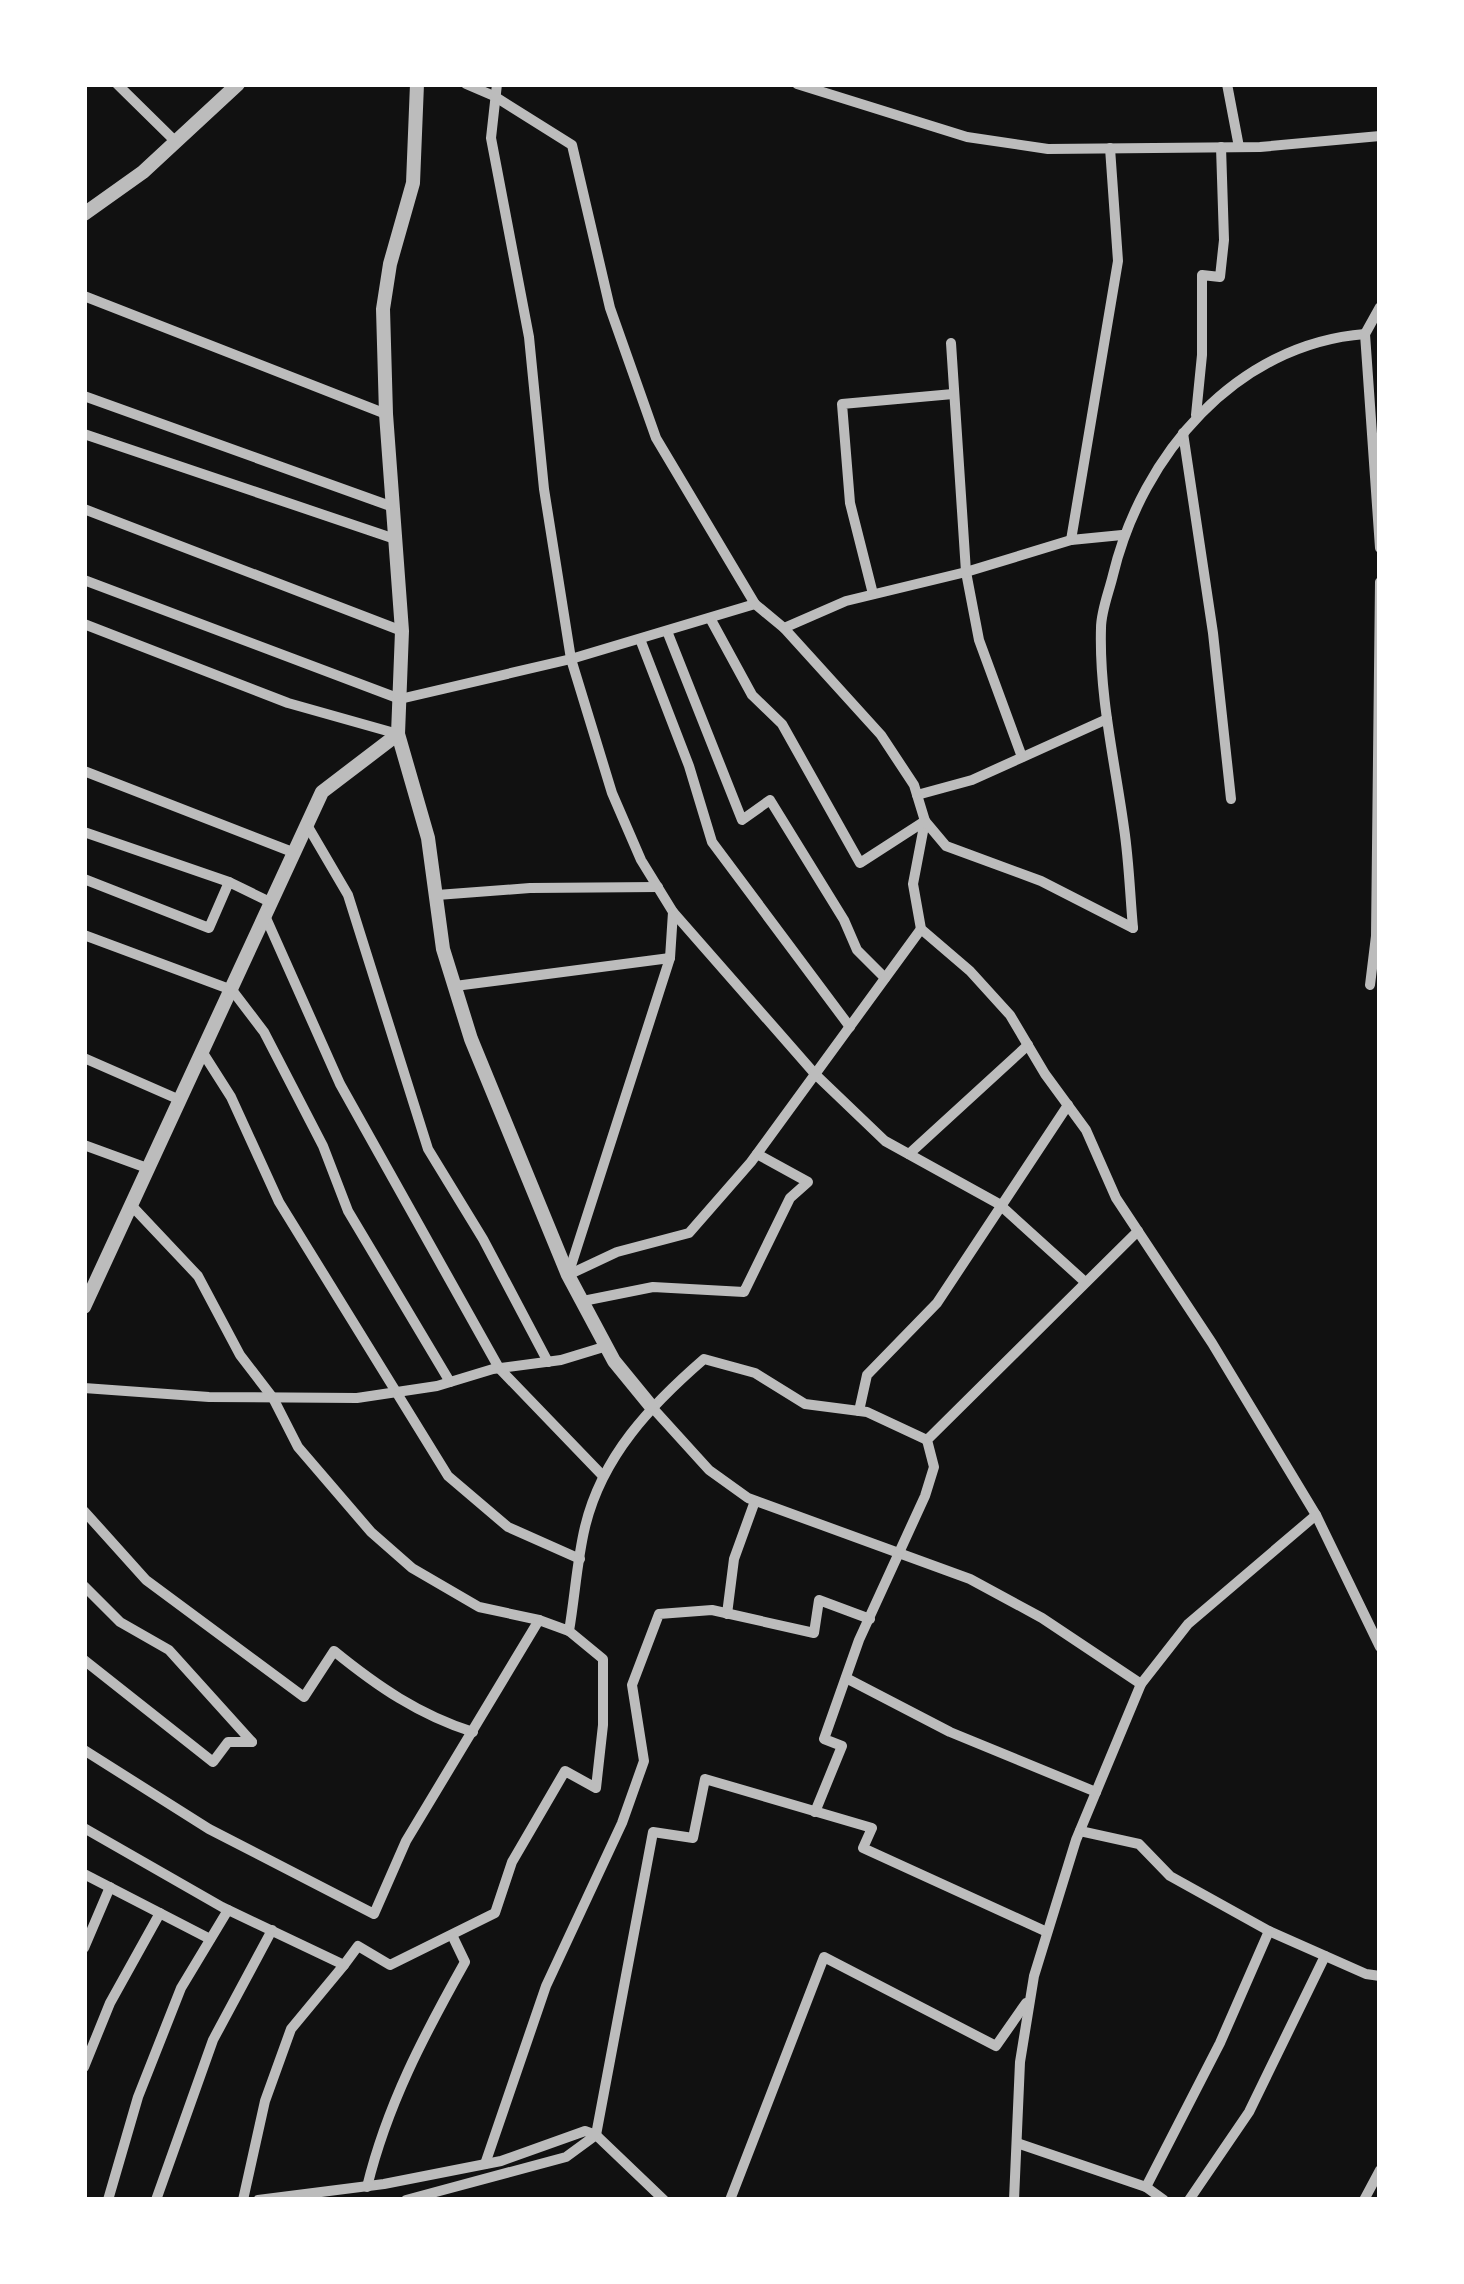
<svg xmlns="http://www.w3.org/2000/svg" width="1464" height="2284" viewBox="0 0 1464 2284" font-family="Signika,sans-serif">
	<rect width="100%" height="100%" fill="#111"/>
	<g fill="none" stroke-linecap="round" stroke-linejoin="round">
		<!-- minor -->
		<g stroke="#bcbcbc" stroke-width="10">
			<polyline points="117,84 176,142"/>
			<polyline points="466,84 494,96 572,145 610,308 656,438 755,604 784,628 881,735 914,785 925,821 913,884 921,929 970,971 1010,1015 1045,1074 1086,1130 1116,1198 1212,1343 1316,1515 1188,1624 1141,1684 1076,1840 1034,1976 1020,2062 1014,2200"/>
			<polyline points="497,84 491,138 529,337 544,489 571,659 612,793 641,860 673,912 670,958 568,1275"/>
			<polyline points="797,84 967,137 1048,149 1260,147 1380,136"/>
			<polyline points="1227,84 1239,147"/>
			<polyline points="84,296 386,414"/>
			<polyline points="1380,307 1365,334 1380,548"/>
			<polyline points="951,343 966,572 979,640 1022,757"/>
			<polyline points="84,396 393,507"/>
			<polyline points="1196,415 1202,355 1202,275 1220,277 1224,240 1221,147"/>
			<polyline points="1183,433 1213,633 1231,799"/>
			<polyline points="84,434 395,539"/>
			<polyline points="84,509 402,631"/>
			<polyline points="1071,540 1118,261 1110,148"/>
			<polyline points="84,580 400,699 571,659 755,604"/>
			<polyline points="873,594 850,503 842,404 953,394"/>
			<polyline points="710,618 752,695 782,724 860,863 925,821 946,846 1041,881 1133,928"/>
			<polyline points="84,624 288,703 398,734"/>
			<polyline points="784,628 846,601 966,572 1071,540 1122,535"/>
			<polyline points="667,631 742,820 770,800 844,920 857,950 885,978"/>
			<polyline points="640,639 689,766 712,842 850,1027"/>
			<polyline points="84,771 295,853"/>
			<polyline points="917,795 972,780 1107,719"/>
			<polyline points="307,825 348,895 428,1149 483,1239 548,1362"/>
			<polyline points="84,832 229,882"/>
			<polyline points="84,879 209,928 229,882 272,903"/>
			<polyline points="437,895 530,888 658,887"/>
			<polyline points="673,912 815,1074 885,1141 999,1204 1084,1281"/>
			<polyline points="266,918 340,1084 499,1368 603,1476"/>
			<path d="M 1133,928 C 1130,895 1129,861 1124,828 C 1115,762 1099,696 1101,628 C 1101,611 1109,592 1113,575 C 1142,455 1236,344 1365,334"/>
			<polyline points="84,935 232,990 264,1032 323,1146 348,1211 450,1382"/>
			<polyline points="1370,985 1376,936 1380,582"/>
			<polyline points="455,986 670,958"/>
			<polyline points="203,1053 231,1097 279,1202 448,1476 508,1527 580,1559"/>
			<polyline points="84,1058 180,1100"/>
			<polyline points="84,1145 147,1168"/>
			<polyline points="909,1154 1028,1045"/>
			<polyline points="131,1205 198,1276 240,1355 273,1398 298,1447 371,1532 412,1568 479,1607 539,1620"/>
			<polyline points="568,1275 617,1252 689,1233 751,1162 921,929"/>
			<polyline points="583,1301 653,1287 744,1292 790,1198 808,1182 757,1154"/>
			<polyline points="84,1388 209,1397 357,1398 437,1386 493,1369 561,1360 607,1346"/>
			<polyline points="650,1405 709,1470 748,1498 970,1579 1042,1618 1141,1684"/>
			<polyline points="859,1411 867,1375 937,1303 1068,1105"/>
			<path d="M 84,1511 L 146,1580 L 304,1697 L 334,1651 C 377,1686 419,1715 473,1732"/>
			<polyline points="1316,1515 1380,1647"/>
			<polyline points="84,1586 120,1622 169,1650 252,1742"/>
			<polyline points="727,1614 734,1559 755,1501"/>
			<polyline points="84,1660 213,1762 228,1742 252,1742"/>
			<polyline points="846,1678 950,1732 1096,1792"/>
			<polyline points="84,1750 209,1829 374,1914 406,1841 539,1620 569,1631"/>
			<polyline points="815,1812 842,1746 824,1739 859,1640 925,1496 934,1467 927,1440 1138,1231"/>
			<path d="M 84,1828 L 222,1907 L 344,1965 L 358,1946 L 390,1965 L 495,1913 L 512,1862 L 565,1771 L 596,1788 L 603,1725 L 603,1659 L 569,1631 C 575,1596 577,1560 585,1527 C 602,1456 651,1405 704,1359 L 755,1373 L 805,1404 L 867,1412 L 927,1440"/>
			<polyline points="1080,1831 1139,1844 1170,1876 1269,1931 1366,1974 1380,1976"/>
			<polyline points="84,1874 210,1939"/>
			<polyline points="84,1948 110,1887"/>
			<polyline points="84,2067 110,2003 160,1913"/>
			<polyline points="1017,2143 1146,2187 1220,2043 1269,1931"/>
			<polyline points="485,2164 546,1986 622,1823 644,1761 632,1685 659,1614 712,1610 814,1633 819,1600 870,1619"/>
			<path d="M 367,2187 C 387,2105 424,2035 465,1962 L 452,1935"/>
			<polyline points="1146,2187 1164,2200"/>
			<polyline points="108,2200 138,2097 181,1988 228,1910"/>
			<polyline points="156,2200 213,2040 272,1930"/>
			<polyline points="243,2200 265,2101 291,2029 344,1965"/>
			<polyline points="258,2200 384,2184 501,2161 585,2131 596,2135 664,2200"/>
			<polyline points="406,2200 566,2157 596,2135 653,1832 693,1838 705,1779 872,1828 863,1848 1047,1932"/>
			<polyline points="730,2200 824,1957 996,2046 1026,2003"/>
			<polyline points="1189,2200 1249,2112 1325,1956"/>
			<polyline points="1364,2200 1380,2170"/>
		</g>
		<!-- tertiary -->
		<g stroke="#bcbcbc" stroke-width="14">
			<polyline points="417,84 413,183 390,264 383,309 386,414 402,631 398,734 428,838 443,949 471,1039 568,1275 614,1361 650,1405"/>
			<polyline points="84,214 143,172 238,84"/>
			<polyline points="84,1307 322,792 398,734"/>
		</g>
	</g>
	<!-- border -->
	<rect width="1464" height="2284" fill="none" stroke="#ffffff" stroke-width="174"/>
</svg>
